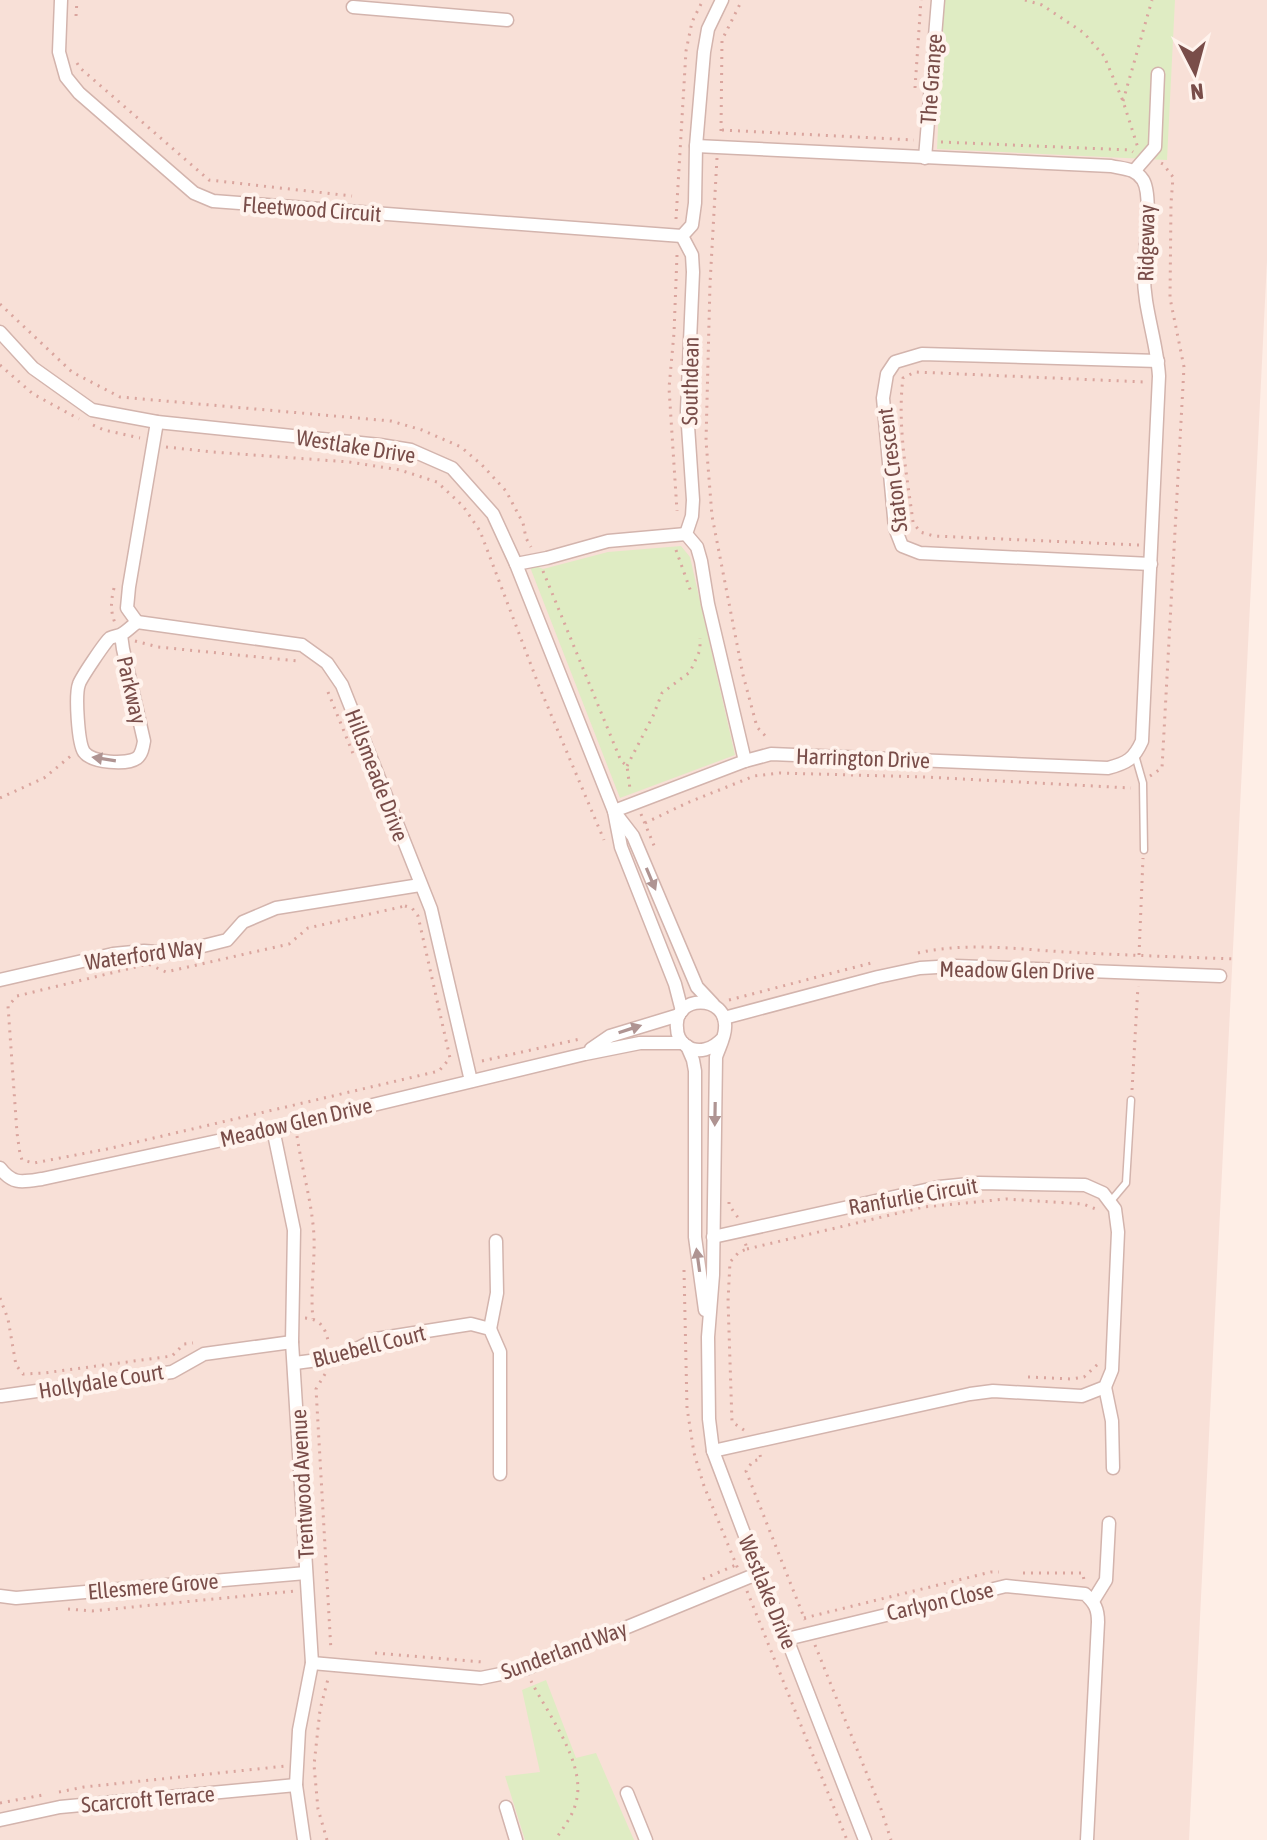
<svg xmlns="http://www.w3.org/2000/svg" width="1267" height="1840" viewBox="0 0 1267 1840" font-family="'Asap Condensed',sans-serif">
	<rect width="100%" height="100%" fill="#feeee6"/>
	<!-- residential -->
	<polygon fill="#f8e0d7" points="0,0 1267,0 1267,260 1189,1840 0,1840"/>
	<!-- green -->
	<g fill="#dfecc3">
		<polygon points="944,0 1175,0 1167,160 937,149"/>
		<polygon points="681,546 690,557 735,755 620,798 528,562 543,569 608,552"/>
		<polygon points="546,1680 576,1758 596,1753 634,1840 525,1840 505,1776 540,1772 522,1690"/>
	</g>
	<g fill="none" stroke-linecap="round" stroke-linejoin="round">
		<!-- lane casing -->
		<g stroke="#d3b4ad" stroke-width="9">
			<g id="lane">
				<polyline points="1135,755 1143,783 1144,850"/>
				<polyline points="1110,1202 1126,1183 1131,1100"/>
			</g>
		</g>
		<!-- street casing -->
		<g stroke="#d3b4ad" stroke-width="15">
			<g id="street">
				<polyline points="61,0 59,52 66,77 79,93 194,193 213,201 682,236"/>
				<polyline points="722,0 708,29 704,52 696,146 695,203 692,225 682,236 692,255 693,272 687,411 693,500 692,516 686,534 697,547 701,561 708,604 745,761"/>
				<polyline points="353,7 507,20"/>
				<polyline points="925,158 938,0"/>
				<polyline points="1135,170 1155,147 1158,74"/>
				<polyline points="0,332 33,368 92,410 157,422 380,445 411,450 452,468 493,514 516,564 614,811 621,847 675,984 682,1011"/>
				<polyline points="516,564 547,558 608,541 686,534"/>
				<polyline points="1151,564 920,553 902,546 895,528 883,398 887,374 895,362 922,354 1158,361"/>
				<polyline points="137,622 302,645 327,663 342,685 431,909 471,1081"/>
				<polyline points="137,622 127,608 129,587 157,422"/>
				<path d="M 121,635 L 123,649 L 144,741 C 143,747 142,754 137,758 C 127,765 92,763 84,752 C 78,743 75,695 79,684 C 81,678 105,642 110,638 C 114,636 119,636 122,634 C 127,631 132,626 137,622"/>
				<path d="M 614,811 L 745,761 L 771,754 L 1108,768 C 1127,763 1134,759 1142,741 L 1159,376 C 1157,341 1143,307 1144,272 C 1144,251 1153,196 1143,180 C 1135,168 1124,169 1111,166 L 696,146"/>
				<polyline points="616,814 633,836 697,987 713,1004"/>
				<polyline points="0,980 113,954 144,951 169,953 199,947 227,940 243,922 276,908 420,885"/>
				<polyline points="724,1018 878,977 920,968 955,966 1220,976"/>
				<path d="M 723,1038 C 713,1049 698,1055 685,1045 C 680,1041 677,1035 677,1028 C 673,994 728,994 725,1028 C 725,1037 719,1048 716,1057 L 713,1275 L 708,1337 L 709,1419 L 713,1451 L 759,1573 L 787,1639 L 865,1840"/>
				<polyline points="687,1046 693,1060 695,1071 695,1237 705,1310"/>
				<polyline points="591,1049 610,1036 679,1015"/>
				<polyline points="273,1129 294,1230 292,1342 312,1663 299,1730 296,1785 304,1840"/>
				<path d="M 0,1168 C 13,1185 22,1182 42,1179 L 273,1129 L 585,1054 L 640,1043 L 683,1043"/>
				<polyline points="713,1237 939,1187 979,1183 1085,1185 1103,1193 1115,1209 1118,1232 1112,1370 1105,1387 1082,1396 993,1391 970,1394 713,1451"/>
				<polyline points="490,1329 497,1293 496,1241"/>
				<polyline points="295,1363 341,1357 376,1339 471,1324 490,1329 500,1352 500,1474"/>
				<polyline points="1105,1387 1112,1421 1113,1468"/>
				<polyline points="1,1396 172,1372 204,1354 292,1342"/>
				<polyline points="0,1596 16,1598 306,1573"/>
				<polyline points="1093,1601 1106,1580 1109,1523"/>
				<path d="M 787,1639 L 1006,1586 L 1085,1594 C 1095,1603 1098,1609 1098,1622 L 1087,1840"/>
				<polyline points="312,1663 481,1678 525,1669 759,1573"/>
				<polyline points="627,1793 646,1840"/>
				<polyline points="506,1807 516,1840"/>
				<polyline points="0,1820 60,1807 296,1785"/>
			</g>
		</g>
		<!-- path -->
		<g stroke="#daa59e" stroke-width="3" stroke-dasharray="2 6" stroke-linecap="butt">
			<polyline points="1025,0 1042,5 1084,33 1104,56 1123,101 1138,148"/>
			<polyline points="76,16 77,0"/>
			<polyline points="77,63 80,68 209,180 352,196"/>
			<polyline points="915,88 921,0"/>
			<polyline points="1123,101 1152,0"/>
			<polyline points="722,130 914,140"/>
			<polyline points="721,131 722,40 742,0"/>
			<polyline points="941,142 1130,150 1133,152"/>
			<polyline points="717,158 710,284 706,441 712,516 743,675 757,727 769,740"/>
			<polyline points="676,219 686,51 692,22 703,0"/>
			<polyline points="677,255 674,333 669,388 677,511"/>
			<polyline points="0,304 72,372 120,397 391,421 422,430 461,447 482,465 506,491 523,523 526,538 531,547"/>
			<polyline points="0,365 33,394 79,419"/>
			<polyline points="93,425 104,430 140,438"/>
			<polyline points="166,447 213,452 349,462 400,470 437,482 463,506 480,531 539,686 604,840"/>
			<path d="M 1139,545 L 934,536 L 920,532 L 913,522 C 907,475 897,426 903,378 L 915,372 L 1145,382"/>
			<polyline points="676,550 691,592"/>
			<polyline points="543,571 621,761 627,766 630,789"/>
			<path d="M 114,588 C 111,601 110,610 115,623"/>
			<polyline points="135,641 158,647 298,661"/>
			<polyline points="328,692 354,756"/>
			<polyline points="627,766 653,716 662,693 690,672 700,650 700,638"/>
			<polyline points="1150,776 1162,768 1184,367 1170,298 1171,204 1173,177 1163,164 1159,162"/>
			<polyline points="0,798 44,778 72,755"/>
			<polyline points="641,814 655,848"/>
			<polyline points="645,823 687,803 754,776 780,773 925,777 1131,788"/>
			<polygon points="405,906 412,908 418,916 450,1058 439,1071 107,1149 34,1163 22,1160 20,1154 17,1133 8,1006 17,996 148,964 166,972 289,944 308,928"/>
			<path d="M 918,953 C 965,942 1017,949 1065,952 C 1122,955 1179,957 1237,959"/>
			<polyline points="1139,955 1143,858"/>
			<polyline points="729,1000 871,963"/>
			<polyline points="482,1061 580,1039"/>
			<polyline points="1132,1090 1138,986"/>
			<path d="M 297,1136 C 302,1170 312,1202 314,1236 C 315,1264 310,1291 313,1319"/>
			<polyline points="729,1202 729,1205 739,1219"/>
			<polyline points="747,1249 924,1207 1006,1199 1083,1204 1096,1209"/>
			<polyline points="684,1270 687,1408 694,1453 704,1486 738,1569"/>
			<polyline points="0,1298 8,1319 16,1365 23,1374 44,1373 172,1356 184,1344 193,1343"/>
			<path d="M 305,1318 C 322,1319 326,1330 329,1345"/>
			<polyline points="325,1374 316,1389 331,1651"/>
			<polyline points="1028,1377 1071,1379 1084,1377 1098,1364"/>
			<polyline points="744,1430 732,1422 728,1301 730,1262 739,1252 747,1249 745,1242"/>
			<polyline points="760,1455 761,1459 753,1461 746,1471 805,1620"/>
			<polyline points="1023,1573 1083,1573 1084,1581"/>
			<polyline points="703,1579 736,1565"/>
			<polyline points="747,1591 847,1840"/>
			<polyline points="68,1609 92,1611 295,1591"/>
			<polyline points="804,1618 991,1572 999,1572"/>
			<polyline points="815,1645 881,1809 891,1840"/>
			<polyline points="375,1653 483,1662"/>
			<path d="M 531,1681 C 547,1713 587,1764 576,1802 C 573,1816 563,1828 555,1840"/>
			<polyline points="59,1792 84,1787 286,1766"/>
			<polyline points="0,1803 43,1795"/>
			<polyline points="327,1840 318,1809 314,1765 320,1710 328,1679"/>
		</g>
		<!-- lane -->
		<use href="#lane" stroke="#fff" stroke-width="6"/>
		<!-- street -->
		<use href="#street" stroke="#fff" stroke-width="12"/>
	</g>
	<!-- one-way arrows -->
	<defs><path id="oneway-solid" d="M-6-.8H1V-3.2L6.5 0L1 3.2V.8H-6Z" transform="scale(2)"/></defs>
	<g fill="#af9492">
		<use href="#oneway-solid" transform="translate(104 759) rotate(-171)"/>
		<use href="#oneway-solid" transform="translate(651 879) rotate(67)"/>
		<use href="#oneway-solid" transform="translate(630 1029) rotate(-18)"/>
		<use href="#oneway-solid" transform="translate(715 1114) rotate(91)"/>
		<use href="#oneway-solid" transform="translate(698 1260) rotate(-98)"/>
	</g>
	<g text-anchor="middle" stroke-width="8" stroke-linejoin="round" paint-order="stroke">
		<!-- street labels -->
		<g font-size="22" fill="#794d49" stroke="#fff3ed">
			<text transform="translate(931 79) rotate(-86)" y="8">The Grange</text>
			<text transform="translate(312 209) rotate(4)" y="8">Fleetwood Circuit</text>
			<text transform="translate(1146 243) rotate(-89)" y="8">Ridgeway</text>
			<text transform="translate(690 381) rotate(-89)" y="8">Southdean</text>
			<text transform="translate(356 446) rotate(9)" y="8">Westlake Drive</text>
			<text transform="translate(892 470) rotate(-97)" y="8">Staton Crescent</text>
			<text transform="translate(132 690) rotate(77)" y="8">Parkway</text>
			<text transform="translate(863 758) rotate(2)" y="8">Harrington Drive</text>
			<text transform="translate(377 775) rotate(69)" y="8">Hillsmeade Drive</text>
			<text transform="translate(144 954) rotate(-8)" y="8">Waterford Way</text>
			<text transform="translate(1017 970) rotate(1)" y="8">Meadow Glen Drive</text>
			<text transform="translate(296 1122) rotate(-13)" y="8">Meadow Glen Drive</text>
			<text transform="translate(913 1196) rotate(-10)" y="8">Ranfurlie Circuit</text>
			<text transform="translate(369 1346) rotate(-14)" y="8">Bluebell Court</text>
			<text transform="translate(101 1381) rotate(-9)" y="8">Hollydale Court</text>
			<text transform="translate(302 1484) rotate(-93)" y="8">Trentwood Avenue</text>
			<text transform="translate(153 1586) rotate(-5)" y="8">Ellesmere Grove</text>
			<text transform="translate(768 1592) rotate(68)" y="8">Westlake Drive</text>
			<text transform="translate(940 1601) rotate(-13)" y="8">Carlyon Close</text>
			<text transform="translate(564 1650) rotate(-20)" y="8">Sunderland Way</text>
			<text transform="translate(148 1799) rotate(-5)" y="8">Scarcroft Terrace</text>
		</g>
	</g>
	<!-- north arrow -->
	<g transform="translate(1195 72) rotate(174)" stroke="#fff3ed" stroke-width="6" paint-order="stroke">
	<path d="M0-6L14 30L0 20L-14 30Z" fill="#794d49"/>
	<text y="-12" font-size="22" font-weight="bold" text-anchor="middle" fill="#794d49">N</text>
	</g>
</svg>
